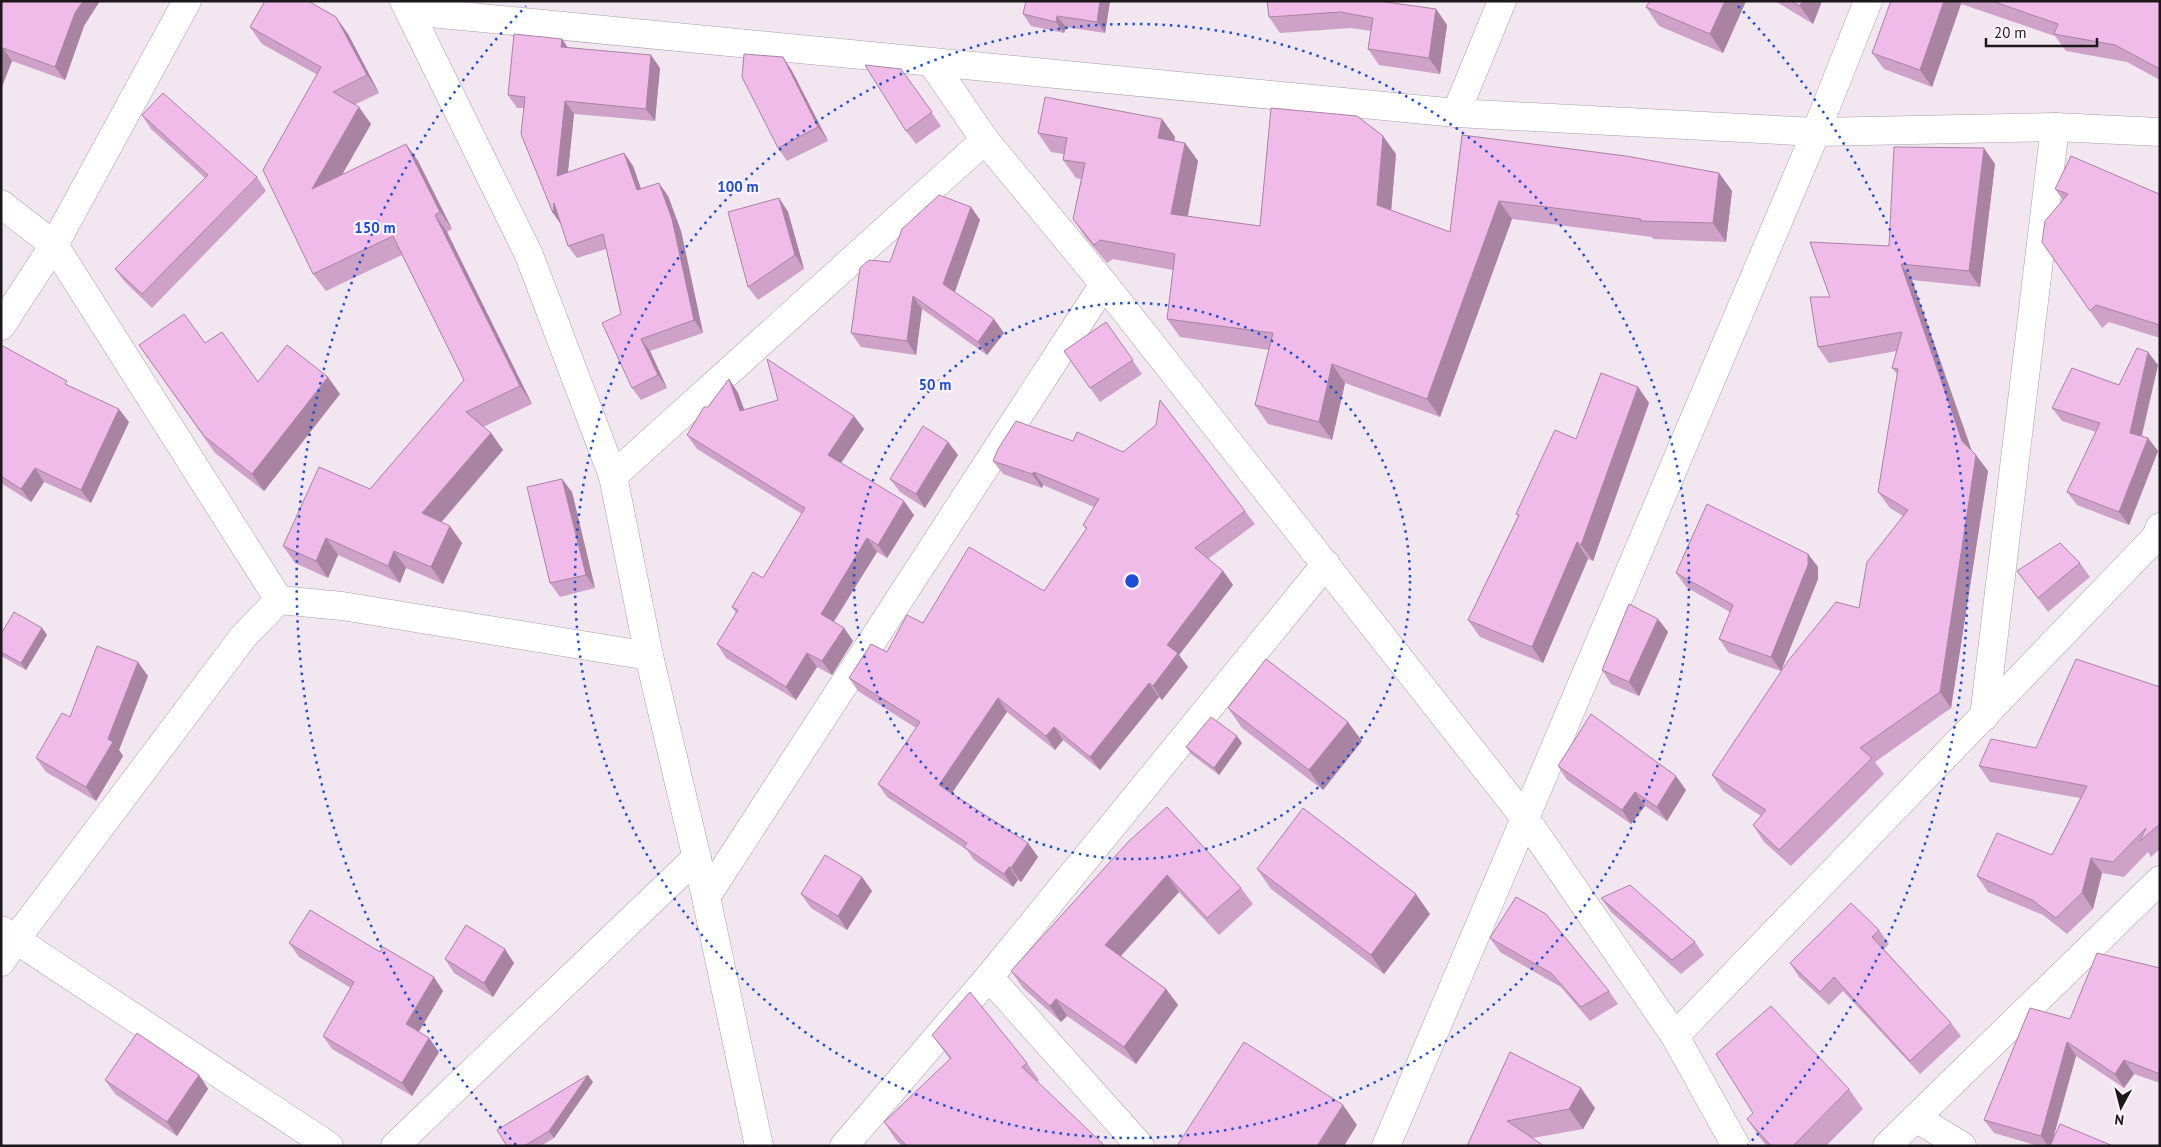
<svg xmlns="http://www.w3.org/2000/svg" width="2161" height="1147" viewBox="0 0 2161 1147" font-family="'PT Sans',sans-serif">
	<rect width="100%" height="100%" fill="#f2e6f0"/>
	<g fill="none" stroke-linecap="round" stroke-linejoin="round">
		<!-- minor casing -->
		<g stroke="#ab9fa9" stroke-width="29">
			<g id="minor">
				<polyline points="404,1 529,255 613,476 649,656 706,897 759,1146"/>
				<polyline points="410,11 1456,113 1816,132 2055,127 2160,132"/>
				<polyline points="932,63 985,140 1104,284 1525,818 1675,1036 1736,1146"/>
				<polyline points="1456,113 1502,1"/>
				<polyline points="1,204 54,245 279,600"/>
				<polyline points="1,326 54,245 187,1"/>
				<polyline points="613,476 985,140"/>
				<polyline points="279,600 342,606 649,656"/>
				<polyline points="1984,717 2055,127"/>
				<polyline points="706,897 1104,284"/>
				<polyline points="1,930 329,1146"/>
				<polyline points="1,962 16,939 243,637 279,600"/>
				<polyline points="989,977 1140,1146"/>
				<polyline points="1675,1036 2156,537 2160,527"/>
				<polyline points="1916,1118 1962,1146"/>
				<polyline points="395,1146 697,857"/>
				<polyline points="844,1146 989,977 1326,564"/>
				<polyline points="1386,1146 1816,132 1868,1"/>
				<polyline points="1887,1146 2160,880"/>
			</g>
		</g>
		<!-- minor -->
		<use href="#minor" stroke="#fff" stroke-width="28"/>
	</g>
	<!-- wall -->
	<g fill="#cea1c8">
		<polygon points="1,1 84,26 65,80 12,61 1,89"/>
		<polygon points="1026,1 1110,1 1105,33 1066,27 1064,33 1031,26 1023,14"/>
		<polygon points="1267,1 1393,1 1392,3 1436,9 1447,25 1440,74 1379,65 1368,49 1371,31 1351,28 1280,33 1269,17"/>
		<polygon points="1650,1 1746,1 1723,53 1659,26 1646,7"/>
		<polygon points="1775,1 1822,1 1813,24"/>
		<polygon points="1891,1 2160,1 2160,80 2127,62 2066,51 2055,36 1961,4 1932,87 1884,69 1872,53"/>
		<polygon points="250,27 348,34 379,93 354,105 371,124 342,175 406,144 418,161 452,229 447,232 532,404 483,427 491,433 503,450 442,522 462,543 443,584 406,568 400,583 338,555 328,578 295,563 283,546 370,489 464,380 402,255 326,291 313,274 316,74 262,44"/>
		<polygon points="568,47 660,68 655,121 574,114 568,172 624,153 633,166 641,189 668,196 681,231 703,333 650,351 667,388 641,400 632,388 621,314 606,249 577,258 568,246 524,108 517,108 508,95"/>
		<polygon points="783,57 792,71 828,141 787,161 778,148"/>
		<polygon points="901,69 941,126 916,144 906,131"/>
		<polygon points="142,115 257,177 266,191 152,308 125,282 115,269 205,178 151,129"/>
		<polygon points="1162,119 1175,137 1174,141 1185,143 1198,161 1188,217 1260,226 1396,154 1391,210 1450,232 1462,135 1719,173 1732,191 1726,242 1653,239 1652,237 1512,219 1440,417 1345,383 1332,440 1268,424 1255,405 1269,350 1180,337 1167,319 1173,270 1113,259 1107,263 1086,238 1073,219 1081,179 1076,178 1063,160 1064,154 1051,152 1038,133"/>
		<polygon points="1995,164 1980,287 1912,280 1971,450 1988,471 1951,708 1875,762 1884,774 1791,866 1764,842 1753,825 1761,816 1723,791 1712,775 1859,608 1903,516 1890,508 1878,492 1898,375 1892,368 1897,351 1829,363 1818,347 1830,297 1889,246"/>
		<polygon points="2055,189 2159,194 2160,190 2160,338 2109,322 2102,328 2042,242 2063,200"/>
		<polygon points="779,198 788,212 804,269 758,300 748,287"/>
		<polygon points="971,207 980,220 955,292 1004,333 987,355 922,309 916,355 861,347 851,333 890,262"/>
		<polygon points="1106,322 1142,374 1100,402 1064,351"/>
		<polygon points="205,343 258,382 340,394 264,491 215,453 139,345"/>
		<polygon points="1,345 129,422 91,503 44,482 31,502 1,483"/>
		<polygon points="2158,365 2142,436 2148,438 2158,451 2129,525 2077,505 2067,492 2096,432 2062,421 2052,408 2119,385"/>
		<polygon points="729,379 738,393 744,410 864,429 841,463 914,515 887,558 877,552 834,622 844,628 853,641 832,675 817,667 796,700 726,658 717,644 736,613 732,607 763,578 802,514 697,449 687,435"/>
		<polygon points="1638,387 1649,403 1593,561 1588,559 1543,663 1480,637 1468,620 1518,516 1516,514 1576,439"/>
		<polygon points="948,442 958,455 925,508 900,492 890,479"/>
		<polygon points="993,461 1245,511 1255,524 1208,559 1223,571 1233,585 1179,655 1188,667 1162,700 1159,697 1100,770 1063,740 1055,750 1007,712 951,793 1028,843 1038,857 1021,882 1018,880 1013,887 974,860 967,850 887,797 878,784 916,728 858,691 849,678 887,652 923,623 1044,591 1086,529 1083,525 1094,507 1043,485 1042,488 1003,474"/>
		<polygon points="572,492 595,588 560,597 550,583"/>
		<polygon points="1808,554 1818,567 1818,579 1781,671 1729,653 1719,639 1730,612 1686,587 1676,573"/>
		<polygon points="2080,563 2090,577 2048,612 2017,571"/>
		<polygon points="1658,619 1668,632 1639,696 1611,684 1602,670"/>
		<polygon points="42,628 47,635 26,670 1,656 1,634"/>
		<polygon points="148,676 119,750 123,756 96,801 46,772 36,758 70,717"/>
		<polygon points="2160,687 2160,849 2151,857 2148,852 2124,877 2102,873 2093,909 2067,934 2043,915 1988,892 1977,876 2052,855 2080,798 1990,782 1979,766 2036,748"/>
		<polygon points="1228,708 1362,741 1323,790 1242,728"/>
		<polygon points="1242,743 1219,775 1191,754 1186,747"/>
		<polygon points="1558,766 1686,790 1667,821 1645,806 1631,824 1567,780"/>
		<polygon points="1129,841 1241,888 1253,904 1219,935 1179,892 1121,956 1166,989 1178,1005 1136,1064 1067,1016 1061,1022 1023,988 1011,971"/>
		<polygon points="1257,869 1430,914 1384,974 1271,889"/>
		<polygon points="862,877 872,891 847,930 811,908 801,894"/>
		<polygon points="1601,898 1695,942 1704,955 1681,974 1611,912"/>
		<polygon points="1879,930 1889,944 1884,949 1951,1023 1961,1036 1920,1074 1843,991 1829,1005 1799,977 1790,963"/>
		<polygon points="1490,938 1609,991 1618,1004 1590,1021 1561,987 1500,952"/>
		<polygon points="289,943 443,991 419,1032 429,1038 439,1052 412,1096 332,1049 323,1036 351,988 299,957"/>
		<polygon points="445,959 514,963 493,997 454,973"/>
		<polygon points="2160,968 2160,1083 2134,1074 2124,1088 2076,1056 2052,1142 2113,1146 2038,1146 1994,1133 1984,1120 2070,1019"/>
		<polygon points="932,1035 1027,1063 1039,1080 1037,1082 1105,1146 902,1146 896,1140 884,1122 950,1059"/>
		<polygon points="1510,1052 1595,1108 1583,1129 1533,1138 1467,1146"/>
		<polygon points="199,1075 208,1089 177,1136 115,1094 105,1080"/>
		<polygon points="593,1082 554,1138 541,1146 507,1146"/>
		<polygon points="1849,1089 1863,1109 1826,1146 1767,1146 1761,1139 1747,1119"/>
	</g>
	<!-- shaded-wall -->
	<g fill="#a883a2">
		<polygon points="83,1 100,1 84,26 65,80 55,67 75,13"/>
		<polygon points="1100,1 1110,1 1105,33 1097,22"/>
		<polygon points="1379,1 1393,1 1390,17"/>
		<polygon points="1725,1 1746,1 1723,53 1710,34"/>
		<polygon points="1802,1 1822,1 1813,24 1800,6"/>
		<polygon points="1944,1 1960,1 1961,4 1932,87 1920,70"/>
		<polygon points="1436,9 1447,25 1440,74 1429,58"/>
		<polygon points="1057,16 1066,27 1064,33 1056,22"/>
		<polygon points="336,17 348,34 379,93 367,75"/>
		<polygon points="562,39 571,52 561,47"/>
		<polygon points="3,48 12,61 1,89 1,53"/>
		<polygon points="651,55 660,68 655,121 646,109"/>
		<polygon points="783,57 792,71 828,141 818,127"/>
		<polygon points="565,101 574,114 566,189 557,176"/>
		<polygon points="359,107 371,124 324,206 312,189"/>
		<polygon points="1162,119 1175,137 1171,156 1158,138"/>
		<polygon points="1383,136 1396,154 1390,224 1377,205"/>
		<polygon points="1185,143 1198,161 1184,233 1171,214"/>
		<polygon points="406,144 418,161 452,229 440,212"/>
		<polygon points="1984,148 1995,164 1980,287 1969,271"/>
		<polygon points="624,153 633,166 646,203 637,190"/>
		<polygon points="1719,173 1732,191 1726,242 1713,223"/>
		<polygon points="659,183 668,196 681,231 703,333 694,320"/>
		<polygon points="779,198 788,212 804,269 795,255"/>
		<polygon points="1499,201 1512,219 1440,417 1427,399"/>
		<polygon points="554,203 562,226 553,213"/>
		<polygon points="971,207 980,220 953,297 943,284"/>
		<polygon points="435,215 447,232 532,404 520,386"/>
		<polygon points="1901,264 1912,280 1974,457 1962,441"/>
		<polygon points="913,296 922,309 916,355 907,341"/>
		<polygon points="994,319 1004,333 987,355 978,342"/>
		<polygon points="641,339 650,351 667,388 658,375"/>
		<polygon points="2148,352 2158,365 2139,446 2130,433"/>
		<polygon points="1332,364 1345,383 1332,440 1319,422"/>
		<polygon points="328,377 340,394 264,491 252,474"/>
		<polygon points="729,379 738,393 750,425 740,411"/>
		<polygon points="1638,387 1649,403 1593,561 1581,545"/>
		<polygon points="119,409 129,422 91,503 81,490"/>
		<polygon points="854,416 864,429 837,469 828,455"/>
		<polygon points="491,433 503,450 434,530 422,513"/>
		<polygon points="2148,438 2158,451 2129,525 2119,512"/>
		<polygon points="948,442 958,455 925,508 916,494"/>
		<polygon points="1976,455 1988,471 1951,708 1940,692"/>
		<polygon points="35,468 44,482 31,502 21,489"/>
		<polygon points="1034,472 1043,485 1042,488 1032,474"/>
		<polygon points="562,479 572,492 595,588 586,575"/>
		<polygon points="904,501 914,515 887,558 878,545"/>
		<polygon points="450,526 462,543 443,584 431,567"/>
		<polygon points="326,538 338,555 328,578 316,561"/>
		<polygon points="867,538 877,552 830,627 821,614"/>
		<polygon points="1577,542 1588,559 1543,663 1532,647"/>
		<polygon points="394,551 406,568 400,583 388,566"/>
		<polygon points="1808,554 1818,567 1818,579 1781,671 1771,657"/>
		<polygon points="1223,571 1233,585 1179,655 1188,667 1162,700 1153,686 1167,645"/>
		<polygon points="1658,619 1668,632 1639,696 1629,682"/>
		<polygon points="42,628 47,635 26,670 21,663"/>
		<polygon points="844,628 853,641 832,675 822,661"/>
		<polygon points="807,653 817,667 796,700 786,687"/>
		<polygon points="138,662 148,676 119,750 123,756 96,801 86,787 108,739"/>
		<polygon points="1149,683 1159,697 1100,770 1090,757"/>
		<polygon points="998,698 1007,712 948,799 939,785"/>
		<polygon points="1348,722 1362,741 1323,790 1309,770"/>
		<polygon points="1054,727 1063,740 1055,750 1046,736"/>
		<polygon points="1237,736 1242,743 1219,775 1214,768"/>
		<polygon points="1676,776 1686,790 1667,821 1657,807"/>
		<polygon points="1635,792 1645,806 1631,824 1622,810"/>
		<polygon points="1028,843 1038,857 1021,882 1011,868"/>
		<polygon points="2091,858 2102,873 2093,909 2082,893"/>
		<polygon points="1009,867 1018,880 1013,887 1004,874"/>
		<polygon points="1167,875 1179,892 1116,961 1105,945"/>
		<polygon points="862,877 872,891 847,930 838,916"/>
		<polygon points="1416,894 1430,914 1384,974 1371,955"/>
		<polygon points="505,949 514,963 493,997 484,983"/>
		<polygon points="434,977 443,991 415,1038 406,1024"/>
		<polygon points="1166,989 1178,1005 1136,1064 1124,1047"/>
		<polygon points="1056,999 1067,1016 1061,1022 1050,1006"/>
		<polygon points="429,1038 439,1052 412,1096 402,1083"/>
		<polygon points="2067,1042 2076,1056 2051,1146 2048,1146 2041,1136"/>
		<polygon points="2124,1060 2134,1074 2124,1088 2115,1074"/>
		<polygon points="199,1075 208,1089 177,1136 167,1122"/>
		<polygon points="588,1075 593,1082 554,1138 549,1131"/>
		<polygon points="1581,1088 1595,1108 1583,1129 1569,1109"/>
		<polygon points="1343,1105 1357,1125 1344,1146 1317,1146"/>
	</g>
	<!-- building -->
	<g fill="#f0bbe8" stroke="#a883a2">
		<polygon points="1,1 83,1 75,13 55,67 3,48 1,53"/>
		<polygon points="265,1 308,1 336,17 367,75 333,92 359,107 312,189 406,144 440,212 435,215 520,386 466,412 491,433 422,513 450,526 431,567 394,551 388,566 326,538 316,561 283,546 319,467 370,489 464,380 393,236 313,274 263,170 321,67 250,27"/>
		<polygon points="1026,1 1100,1 1097,22 1057,16 1056,22 1023,14"/>
		<polygon points="1267,1 1379,1 1436,9 1429,58 1368,49 1373,18 1340,12 1269,17"/>
		<polygon points="1650,1 1725,1 1710,34 1646,7"/>
		<polygon points="1792,1 1802,1 1800,6"/>
		<polygon points="1891,1 1944,1 1920,70 1872,53"/>
		<polygon points="1992,1 2160,1 2160,69 2115,45 2054,34 2058,24"/>
		<polygon points="514,34 562,39 561,47 651,55 646,109 565,101 557,176 624,153 637,190 659,183 672,219 694,320 641,339 658,375 632,388 602,323 621,314 603,234 568,246 554,203 553,213 521,134 525,97 508,95"/>
		<polygon points="744,54 783,57 818,127 778,148 742,77"/>
		<polygon points="865,65 901,69 932,112 906,131"/>
		<polygon points="163,93 257,177 142,294 115,269 208,175 142,115"/>
		<polygon points="1045,97 1162,119 1158,138 1185,143 1171,214 1260,226 1271,108 1357,116 1383,136 1377,205 1450,232 1462,135 1626,156 1719,173 1713,223 1640,221 1641,219 1499,201 1427,399 1332,364 1319,422 1255,405 1273,333 1167,319 1175,254 1100,240 1094,245 1073,219 1085,163 1063,160 1067,138 1038,133"/>
		<polygon points="1894,147 1984,148 1969,271 1901,264 1962,441 1976,455 1940,692 1860,748 1872,758 1779,850 1753,825 1766,810 1712,775 1788,661 1836,602 1859,608 1867,562 1908,510 1878,492 1898,369 1892,368 1902,332 1818,347 1810,297 1830,297 1810,242 1889,246"/>
		<polygon points="2071,156 2159,194 2160,190 2160,325 2096,305 2090,311 2042,242 2045,221 2068,194 2055,189"/>
		<polygon points="939,195 971,207 943,284 994,319 978,342 913,296 907,341 851,333 860,268 869,260 890,262 902,229"/>
		<polygon points="779,198 795,255 748,287 728,212"/>
		<polygon points="184,314 205,343 222,332 258,382 287,345 328,377 252,474 204,436 139,345"/>
		<polygon points="1106,322 1133,360 1090,388 1064,351"/>
		<polygon points="1,345 67,381 65,384 119,409 81,490 35,468 21,489 1,476"/>
		<polygon points="2137,348 2148,352 2130,433 2148,438 2119,512 2067,492 2100,423 2052,408 2072,368 2119,385"/>
		<polygon points="767,359 854,416 828,455 904,501 878,545 867,538 821,614 844,628 822,661 807,653 786,687 717,644 738,610 732,607 753,572 763,578 805,508 687,435 704,407 708,407 729,379 740,411 778,400"/>
		<polygon points="1601,373 1638,387 1581,545 1577,542 1532,647 1468,620 1519,515 1516,514 1555,430 1576,439"/>
		<polygon points="1160,400 1245,511 1195,548 1223,571 1167,645 1178,653 1153,686 1149,683 1090,757 1054,727 1046,736 998,698 939,785 1028,843 1011,868 1009,867 1004,874 964,847 967,843 878,784 920,722 849,678 871,644 887,652 907,615 923,623 969,547 1044,591 1087,528 1083,525 1099,499 1034,472 1032,474 993,461 998,449 1016,421 1073,441 1077,432 1123,452 1156,425"/>
		<polygon points="923,426 948,442 916,494 890,479"/>
		<polygon points="562,479 586,575 550,583 527,487"/>
		<polygon points="1707,504 1808,554 1808,565 1771,657 1719,639 1733,605 1676,573"/>
		<polygon points="2060,543 2080,563 2038,598 2017,571"/>
		<polygon points="1629,604 1658,619 1629,682 1602,670"/>
		<polygon points="14,612 42,628 21,663 1,652 1,634"/>
		<polygon points="97,646 138,662 108,739 113,742 86,787 36,758 62,713 70,717"/>
		<polygon points="1266,659 1348,722 1309,770 1228,708"/>
		<polygon points="2076,659 2160,687 2160,735 2159,738 2160,738 2160,824 2140,841 2146,828 2113,862 2091,858 2082,893 2056,918 2032,900 1977,876 1997,833 2052,855 2087,786 1979,766 1991,739 2036,748"/>
		<polygon points="1591,714 1676,776 1657,807 1635,792 1622,810 1558,766"/>
		<polygon points="1211,717 1237,736 1214,768 1186,747"/>
		<polygon points="1167,807 1241,888 1207,918 1167,875 1105,945 1166,989 1124,1047 1056,999 1050,1006 1011,971 1129,841"/>
		<polygon points="1303,808 1416,894 1371,955 1257,869"/>
		<polygon points="825,855 862,877 838,916 801,894"/>
		<polygon points="1630,885 1695,942 1672,960 1601,898"/>
		<polygon points="1516,897 1546,914 1609,991 1581,1007 1551,973 1490,938"/>
		<polygon points="1851,903 1879,930 1872,937 1951,1023 1910,1061 1834,977 1820,992 1790,963"/>
		<polygon points="310,910 380,952 383,947 434,977 406,1024 429,1038 402,1083 323,1036 354,982 289,943"/>
		<polygon points="466,925 505,949 484,983 445,959"/>
		<polygon points="2097,953 2160,968 2160,1074 2124,1060 2115,1074 2067,1042 2041,1136 1984,1120 2030,1008 2070,1019"/>
		<polygon points="970,992 1027,1063 1022,1067 1105,1146 907,1146 884,1122 951,1058 932,1035"/>
		<polygon points="1771,1006 1849,1089 1793,1146 1771,1146 1747,1119 1753,1113 1716,1054"/>
		<polygon points="137,1033 199,1075 167,1122 105,1080"/>
		<polygon points="1244,1042 1343,1105 1317,1146 1177,1146"/>
		<polygon points="1510,1052 1581,1088 1569,1109 1507,1121 1544,1146 1467,1146"/>
		<polygon points="588,1075 549,1131 524,1146 507,1146 497,1130"/>
		<polygon points="2060,1124 2113,1146 2050,1146"/>
	</g>
	<!-- distance rings -->
	<g fill="none" stroke="#1d4ed8" stroke-width="2.5" stroke-dasharray="2.5 5">
		<circle cx="1132" cy="581" r="278"/>
		<circle cx="1132" cy="581" r="557"/>
		<path d="M516 1145A835 835 0 0 1 526 6M1738 6A835 835 0 0 1 1748 1145"/>
	</g>
	<circle cx="1132" cy="581" r="8" fill="#1d4ed8" stroke="#fef4fc" stroke-width="2.5"/>
	<g font-size="15" text-anchor="middle" font-weight="bold" fill="#1d4ed8" stroke="#fef4fc" stroke-width="4.5" stroke-linejoin="round" paint-order="stroke">
		<text x="738" y="192">100 m</text>
		<text x="375" y="233">150 m</text>
		<text x="935" y="390">50 m</text>
	</g>
	<!-- border -->
	<rect width="2161" height="1147" fill="none" stroke="#1b171a" stroke-width="5"/>
	<!-- north arrow -->
	<g transform="translate(2121 1107) rotate(187)" stroke="#fef4fc" stroke-width="4" paint-order="stroke">
	<path d="M0-4L9 19L0 12L-9 19Z" fill="#1b171a"/>
	<text y="-8" font-size="14" font-weight="bold" text-anchor="middle" fill="#1b171a">N</text>
	</g>
	<!-- scale -->
	<path d="M1986 38v8h111v-8" fill="none" stroke="#1b171a" stroke-width="2.5"/>
	<text x="1994" y="38" font-size="15" fill="#1b171a" stroke="#fef4fc" stroke-width="4" paint-order="stroke">20 m</text>
</svg>
